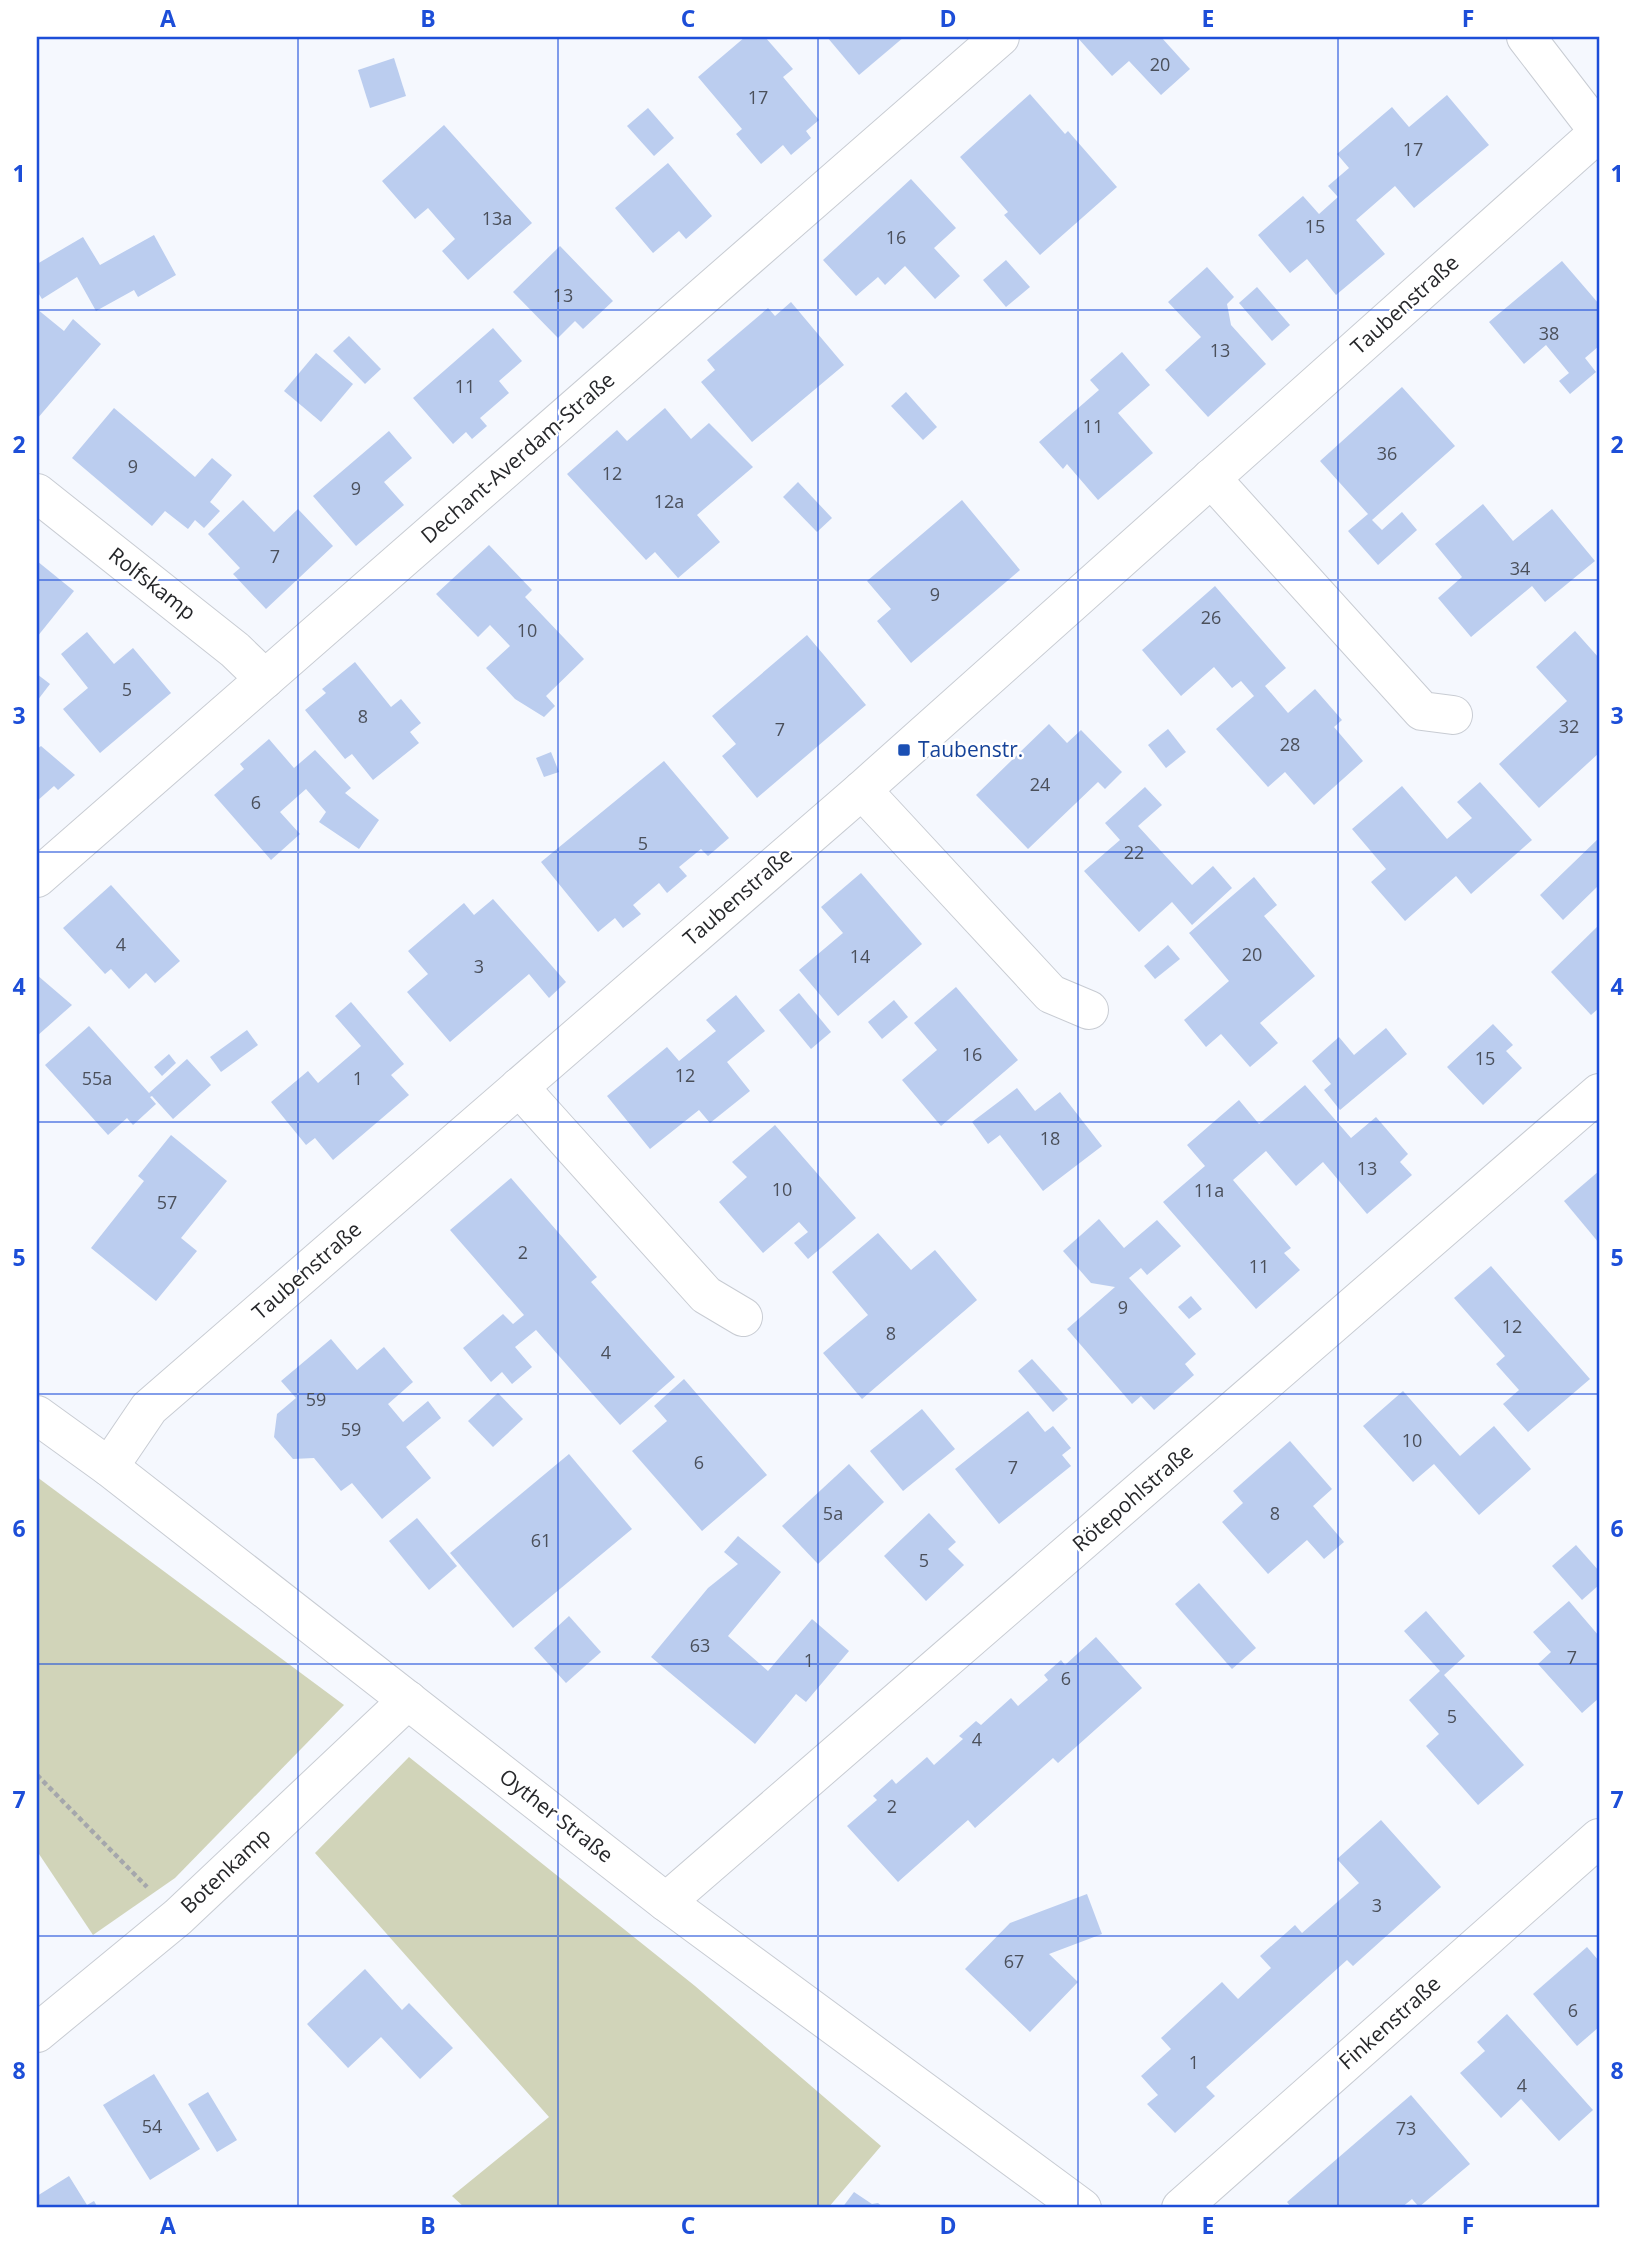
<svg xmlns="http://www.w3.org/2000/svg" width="1636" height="2245" viewBox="0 0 1636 2245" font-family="'Open Sans',sans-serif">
	<rect width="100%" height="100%" fill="#f5f8fe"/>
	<!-- green -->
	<g fill="#d1d4b9">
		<polygon points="37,1477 344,1705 175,1878 93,1935 37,1851"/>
		<polygon points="409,1757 695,1986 881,2146 828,2208 465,2208 452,2196 549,2117 315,1853"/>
	</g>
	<!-- building -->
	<g fill="#bbcdef">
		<polygon points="745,37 765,37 793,69 783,77 819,120 806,131 811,138 791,155 783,145 761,164 736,134 742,129 698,77"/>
		<polygon points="827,37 904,37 859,75"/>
		<polygon points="1077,37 1161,37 1190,69 1161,95 1129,61 1112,76"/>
		<polygon points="394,58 406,96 370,108 358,70"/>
		<polygon points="1030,94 1065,134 1068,131 1117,187 1040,255 1004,215 1008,212 960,157"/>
		<polygon points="1447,95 1489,145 1414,208 1395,186 1356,220 1385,254 1336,295 1307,259 1290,273 1258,235 1303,196 1319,214 1338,197 1328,186 1349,168 1337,154 1392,107 1409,127"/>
		<polygon points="648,108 674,138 654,156 627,126"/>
		<polygon points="444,125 532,223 468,280 442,251 455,239 428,208 415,219 382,181"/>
		<polygon points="668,163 712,216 686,239 679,231 653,253 615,208"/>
		<polygon points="911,179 956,228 934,248 960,276 935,299 905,266 885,285 878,277 856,296 823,260"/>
		<polygon points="154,235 176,275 138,297 134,290 96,311 77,277 42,299 37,291 37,264 83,237 100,265"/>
		<polygon points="560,246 613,301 583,329 575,321 558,338 513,292"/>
		<polygon points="1006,260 1030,287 1006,307 983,280"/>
		<polygon points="1562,261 1599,304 1599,346 1585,358 1596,372 1570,394 1559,381 1569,373 1546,345 1524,364 1489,322"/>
		<polygon points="1207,267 1234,297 1227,304 1231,325 1266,364 1208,417 1165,370 1201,337 1168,302"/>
		<polygon points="1257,287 1290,325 1272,341 1239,303"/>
		<polygon points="791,302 844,365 752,442 701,382 715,370 707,360 768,308 775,316"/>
		<polygon points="37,309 64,331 73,319 101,344 37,419"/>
		<polygon points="493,328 522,361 499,381 509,393 480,418 487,426 472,439 466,432 453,444 413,398"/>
		<polygon points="349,336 381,369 365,384 333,351"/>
		<polygon points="1122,352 1150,385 1118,413 1153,453 1098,500 1067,464 1063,469 1039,442 1099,390 1090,380"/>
		<polygon points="316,353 353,384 321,422 284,391"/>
		<polygon points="1402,387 1455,446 1372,520 1382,530 1402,512 1417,530 1378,565 1348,531 1368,514 1320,461"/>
		<polygon points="906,392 937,427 923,440 891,406"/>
		<polygon points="114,408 195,477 212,458 232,475 210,502 220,511 204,528 195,520 188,529 165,511 152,526 72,458"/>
		<polygon points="665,408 691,439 709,423 753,467 697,515 720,542 678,578 655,552 646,560 567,474 617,430 627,441"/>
		<polygon points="389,431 412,458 384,482 404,505 356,546 313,496"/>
		<polygon points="798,482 832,518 817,532 783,497"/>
		<polygon points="243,500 274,532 298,509 333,546 266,609 233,574 240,568 208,534"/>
		<polygon points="962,500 1020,570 911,663 877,621 891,609 867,581"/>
		<polygon points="1483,504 1513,541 1552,509 1595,561 1545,602 1532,586 1471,637 1438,598 1462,577 1435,544"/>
		<polygon points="489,545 532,590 525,597 584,659 546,696 555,706 544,717 515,699 486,668 510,646 490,625 478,637 436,594"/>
		<polygon points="37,561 74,591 37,637"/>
		<polygon points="1215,586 1286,668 1265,686 1288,713 1315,689 1342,720 1334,727 1363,761 1314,805 1285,772 1268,787 1216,729 1254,696 1241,681 1232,688 1214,667 1181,696 1142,650"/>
		<polygon points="1575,631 1599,658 1599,753 1539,808 1499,764 1567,701 1536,667"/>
		<polygon points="87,632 114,664 133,648 171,693 100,753 63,709 88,688 61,654"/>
		<polygon points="807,635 866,705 757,798 722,756 736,744 712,716"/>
		<polygon points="355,662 391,707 401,699 421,723 410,732 419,743 373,780 352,754 345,759 305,710 326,693 322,689"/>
		<polygon points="37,674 50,684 37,701"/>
		<polygon points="1049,724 1067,743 1081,730 1122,772 1105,789 1098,782 1028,849 976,795"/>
		<polygon points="1168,729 1186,752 1166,768 1148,745"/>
		<polygon points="269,739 294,768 315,750 351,788 345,793 379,820 359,849 319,822 326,812 306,789 280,812 300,834 271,860 214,795 244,769 240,764"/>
		<polygon points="41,746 75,775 58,790 54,786 37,801 37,749"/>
		<polygon points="551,752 559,772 544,777 536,758"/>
		<polygon points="664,761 729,838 708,856 701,849 679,867 687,876 667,893 659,883 633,905 641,914 623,928 615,918 598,932 541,862"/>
		<polygon points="1480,782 1532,840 1471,894 1456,876 1405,921 1371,882 1386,869 1352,829 1402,786 1447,839 1472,818 1457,802"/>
		<polygon points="1145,787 1162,805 1138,826 1192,885 1213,866 1232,888 1192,925 1172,902 1139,932 1084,871 1120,840 1105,823"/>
		<polygon points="1599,838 1599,887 1598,886 1563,920 1540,895"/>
		<polygon points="861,873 922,944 838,1016 799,970 843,933 821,907"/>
		<polygon points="1254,877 1277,905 1264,916 1315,976 1260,1023 1278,1043 1250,1067 1221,1034 1206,1047 1184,1020 1229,981 1189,933"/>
		<polygon points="111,885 180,961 155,983 146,973 129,989 111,969 105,974 63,928"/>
		<polygon points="493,899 566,982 549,998 529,974 450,1042 407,992 428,974 408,951 464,903 474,915"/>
		<polygon points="1599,925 1599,1008 1591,1015 1551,972"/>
		<polygon points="1168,945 1180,959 1155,979 1144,966"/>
		<polygon points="37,975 72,1005 37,1036"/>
		<polygon points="956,987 1018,1060 941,1126 902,1080 937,1050 914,1023"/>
		<polygon points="799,993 831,1032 811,1049 779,1010"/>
		<polygon points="736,995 765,1031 727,1062 750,1091 710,1123 699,1110 650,1149 607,1096 667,1047 679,1061 716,1031 706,1020"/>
		<polygon points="894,1000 908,1017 882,1039 868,1022"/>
		<polygon points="351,1002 404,1064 391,1075 409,1095 333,1160 315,1138 306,1145 271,1102 308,1071 318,1083 361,1046 335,1016"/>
		<polygon points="1493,1024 1513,1045 1506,1051 1522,1068 1483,1105 1447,1067"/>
		<polygon points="89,1026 149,1093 187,1059 211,1085 173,1119 152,1096 150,1097 156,1104 133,1125 127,1118 108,1135 45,1065"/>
		<polygon points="1386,1028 1407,1054 1340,1110 1324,1090 1331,1084 1312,1061 1339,1037 1354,1055"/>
		<polygon points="247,1030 258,1045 221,1072 210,1057"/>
		<polygon points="169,1054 176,1063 162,1076 154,1067"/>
		<polygon points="1305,1085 1351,1138 1376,1117 1408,1154 1400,1162 1412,1175 1367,1214 1323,1162 1296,1186 1266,1151 1233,1180 1291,1248 1284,1253 1300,1270 1256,1309 1163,1202 1205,1166 1187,1145 1239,1100 1259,1124"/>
		<polygon points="1017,1088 1035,1111 1060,1092 1102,1146 1043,1191 1000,1135 988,1144 972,1122"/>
		<polygon points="775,1125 856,1218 808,1259 794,1243 808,1232 799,1222 763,1253 719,1202 747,1177 732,1162"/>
		<polygon points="171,1135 227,1181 181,1238 197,1251 156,1301 91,1248 144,1181 138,1176"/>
		<polygon points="1599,1171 1599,1243 1564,1201"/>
		<polygon points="511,1178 597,1277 591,1282 675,1377 620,1425 536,1330 515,1347 532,1367 512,1384 502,1372 491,1382 463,1348 503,1314 513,1324 524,1315 450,1230"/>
		<polygon points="1099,1219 1124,1248 1157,1220 1181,1246 1147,1275 1141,1268 1129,1278 1196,1354 1185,1364 1194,1375 1154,1410 1141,1396 1132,1404 1067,1329 1115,1287 1091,1283 1063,1251"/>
		<polygon points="878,1233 911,1270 935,1250 977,1300 862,1399 823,1353 868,1315 832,1272"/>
		<polygon points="1491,1266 1590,1379 1528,1432 1503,1404 1519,1390 1496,1364 1505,1356 1454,1298"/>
		<polygon points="1191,1296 1202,1309 1189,1319 1178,1307"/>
		<polygon points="331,1339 357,1370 384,1347 413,1382 388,1404 403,1422 428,1401 441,1418 406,1447 431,1478 382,1519 352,1483 341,1491 314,1458 293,1459 274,1437 277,1414 296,1398 281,1381"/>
		<polygon points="1032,1359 1068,1399 1053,1412 1018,1371"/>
		<polygon points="684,1379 767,1475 702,1531 632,1451 667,1421 654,1406"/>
		<polygon points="1403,1391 1460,1456 1494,1426 1531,1469 1479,1515 1434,1464 1413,1482 1363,1426"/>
		<polygon points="498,1393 523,1419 493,1447 468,1421"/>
		<polygon points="922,1409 955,1449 903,1491 870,1451"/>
		<polygon points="1028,1411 1045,1432 1053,1426 1071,1448 1062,1455 1071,1466 999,1524 955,1469"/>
		<polygon points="1290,1441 1332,1489 1313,1506 1344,1542 1324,1559 1307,1540 1268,1574 1222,1522 1243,1503 1233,1491"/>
		<polygon points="569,1454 632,1529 513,1628 450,1553"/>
		<polygon points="849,1464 884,1502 818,1564 782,1526"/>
		<polygon points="929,1513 956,1542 948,1549 964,1565 926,1601 884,1556"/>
		<polygon points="417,1518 457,1566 429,1590 389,1541"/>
		<polygon points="738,1536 781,1572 728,1636 768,1671 812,1619 849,1651 806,1702 796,1694 755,1744 651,1657 708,1588 738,1564 724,1552"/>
		<polygon points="1576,1545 1599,1571 1599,1585 1582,1600 1552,1566"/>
		<polygon points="1199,1583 1256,1648 1232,1669 1175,1604"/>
		<polygon points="1569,1601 1599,1636 1599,1698 1582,1713 1538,1664 1551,1652 1533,1632"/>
		<polygon points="1426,1611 1465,1656 1444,1675 1524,1765 1478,1805 1426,1746 1439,1734 1409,1700 1440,1671 1404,1631"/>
		<polygon points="569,1616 601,1652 566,1683 534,1648"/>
		<polygon points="1096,1637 1142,1688 1058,1763 1053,1758 975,1828 968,1820 898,1882 847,1826 877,1800 873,1796 892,1779 896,1784 927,1757 934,1765 963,1739 959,1736 976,1721 981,1725 1011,1698 1018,1706 1048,1680 1044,1675 1061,1660 1065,1665"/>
		<polygon points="1381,1820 1441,1887 1353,1966 1347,1960 1206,2087 1215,2096 1175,2133 1147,2104 1158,2095 1141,2076 1171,2049 1161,2038 1222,1982 1238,1999 1271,1968 1260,1956 1295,1925 1302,1933 1359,1883 1337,1859"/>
		<polygon points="1087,1894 1102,1934 1049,1954 1078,1982 1030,2032 965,1969 1010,1923"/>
		<polygon points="1587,1947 1599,1961 1599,2027 1577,2046 1533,1994"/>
		<polygon points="365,1969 402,2010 409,2003 453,2048 420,2079 381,2037 348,2068 307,2024"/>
		<polygon points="1507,2014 1593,2110 1559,2141 1521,2099 1501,2118 1460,2073 1485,2051 1477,2042"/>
		<polygon points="154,2074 200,2149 150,2180 103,2105"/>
		<polygon points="208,2092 237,2140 217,2152 188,2104"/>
		<polygon points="1411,2095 1470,2164 1419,2207 1412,2199 1401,2208 1292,2208 1287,2202"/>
		<polygon points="69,2176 87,2205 94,2201 98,2208 37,2208 37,2196"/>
		<polygon points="854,2192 872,2204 878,2203 884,2208 842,2208"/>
	</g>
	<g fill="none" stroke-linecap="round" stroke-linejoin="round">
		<!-- minor casing -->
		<g stroke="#c8ccd3" stroke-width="40">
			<g id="minor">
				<polyline points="1211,478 1422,711 1453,715"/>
				<polyline points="37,493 235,650 265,679"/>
				<polyline points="862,790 1051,994 1089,1010"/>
				<polyline points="37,878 1000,37"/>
				<polyline points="519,1087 706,1295 743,1317"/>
				<polyline points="109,1467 149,1408 862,790 1599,132"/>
				<polyline points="666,1902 1599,1093"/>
				<polyline points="1181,2208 1599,1838"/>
			</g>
		</g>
		<!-- tertiary casing -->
		<g stroke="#c8ccd3" stroke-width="40">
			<g id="tertiary">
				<polyline points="1526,37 1599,132"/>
				<polyline points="37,2033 178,1917 408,1700"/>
			</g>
		</g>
		<!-- secondary casing -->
		<g stroke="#c8ccd3" stroke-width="40">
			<polyline id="secondary" points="37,1415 109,1467 666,1902 1082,2208"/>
		</g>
		<!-- path -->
		<polyline stroke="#a5a7ac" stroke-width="4.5" stroke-dasharray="5 3.5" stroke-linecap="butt" points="37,1775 147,1887"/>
		<!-- minor -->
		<use href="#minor" stroke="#fff" stroke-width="38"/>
		<!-- tertiary -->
		<use href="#tertiary" stroke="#fff" stroke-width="38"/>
		<!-- secondary -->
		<use href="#secondary" stroke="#fff" stroke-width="38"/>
	</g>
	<!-- grid -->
	<path fill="none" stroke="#1d4ed8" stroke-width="2" stroke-opacity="0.55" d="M 298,37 L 298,2208M 558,37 L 558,2208M 818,37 L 818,2208M 1078,37 L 1078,2208M 1338,37 L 1338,2208M 37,310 L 1599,310M 37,580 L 1599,580M 37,852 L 1599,852M 37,1122 L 1599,1122M 37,1394 L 1599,1394M 37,1664 L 1599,1664M 37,1936 L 1599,1936"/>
	<!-- markers -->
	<rect fill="#1a4fb4" stroke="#fff" stroke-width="2.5" x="897" y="743" width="14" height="14" rx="3.5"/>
	<g text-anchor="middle" stroke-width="5" stroke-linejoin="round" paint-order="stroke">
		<!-- number labels -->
		<g font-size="18" fill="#4b505b">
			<text x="1160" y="71">20</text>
			<text x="758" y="104">17</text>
			<text x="1413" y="156">17</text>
			<text x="497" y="225">13a</text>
			<text x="1315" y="233">15</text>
			<text x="896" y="244">16</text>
			<text x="563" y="302">13</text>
			<text x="1549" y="340">38</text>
			<text x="1220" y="357">13</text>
			<text x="465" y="393">11</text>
			<text x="1093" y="433">11</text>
			<text x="1387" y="460">36</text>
			<text x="133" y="473">9</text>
			<text x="612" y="480">12</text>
			<text x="356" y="495">9</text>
			<text x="669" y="508">12a</text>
			<text x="275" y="563">7</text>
			<text x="1520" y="575">34</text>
			<text x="935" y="601">9</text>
			<text x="1211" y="624">26</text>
			<text x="527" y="637">10</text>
			<text x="127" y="696">5</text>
			<text x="363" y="723">8</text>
			<text x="1569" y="733">32</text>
			<text x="780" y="736">7</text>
			<text x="1290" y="751">28</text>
			<text x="1040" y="791">24</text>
			<text x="256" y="809">6</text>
			<text x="643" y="850">5</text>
			<text x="1134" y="859">22</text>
			<text x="121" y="951">4</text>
			<text x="1252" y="961">20</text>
			<text x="860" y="963">14</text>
			<text x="479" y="973">3</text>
			<text x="972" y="1061">16</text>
			<text x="1485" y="1065">15</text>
			<text x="685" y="1082">12</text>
			<text x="97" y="1085">55a</text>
			<text x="358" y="1085">1</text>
			<text x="1050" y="1145">18</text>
			<text x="1367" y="1175">13</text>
			<text x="782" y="1196">10</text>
			<text x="1209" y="1197">11a</text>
			<text x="167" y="1209">57</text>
			<text x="523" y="1259">2</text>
			<text x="1259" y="1273">11</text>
			<text x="1123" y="1314">9</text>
			<text x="1512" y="1333">12</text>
			<text x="891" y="1340">8</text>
			<text x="606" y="1359">4</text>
			<text x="316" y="1406">59</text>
			<text x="351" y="1436">59</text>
			<text x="1412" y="1447">10</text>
			<text x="699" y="1469">6</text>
			<text x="1013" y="1474">7</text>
			<text x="833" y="1520">5a</text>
			<text x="1275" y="1520">8</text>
			<text x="541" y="1547">61</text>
			<text x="924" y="1567">5</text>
			<text x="700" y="1652">63</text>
			<text x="1572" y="1664">7</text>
			<text x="809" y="1667">1</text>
			<text x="1066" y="1685">6</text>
			<text x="1452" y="1723">5</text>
			<text x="977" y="1746">4</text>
			<text x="892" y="1813">2</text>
			<text x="1377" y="1912">3</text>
			<text x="1014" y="1968">67</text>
			<text x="1573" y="2017">6</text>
			<text x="1194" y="2069">1</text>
			<text x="1522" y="2092">4</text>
			<text x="152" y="2133">54</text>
			<text x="1406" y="2135">73</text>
		</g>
		<!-- street labels -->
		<g font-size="21" fill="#26272a" stroke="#fff">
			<text transform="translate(1405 305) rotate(-42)" y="7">Taubenstraße</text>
			<text transform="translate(518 458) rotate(-41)" y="7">Dechant-Averdam-Straße</text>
			<text transform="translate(152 584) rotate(38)" y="7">Rolfskamp</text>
			<text transform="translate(738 897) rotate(-41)" y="7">Taubenstraße</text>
			<text transform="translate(307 1271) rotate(-41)" y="7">Taubenstraße</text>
			<text transform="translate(1133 1498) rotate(-41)" y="7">Rötepohlstraße</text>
			<text transform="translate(556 1816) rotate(38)" y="7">Oyther Straße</text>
			<text transform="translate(226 1871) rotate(-43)" y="7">Botenkamp</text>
			<text transform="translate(1390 2023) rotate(-42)" y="7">Finkenstraße</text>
		</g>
		<!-- transit labels -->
		<g font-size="21" fill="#164399" stroke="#fff" text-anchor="start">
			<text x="918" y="757">Taubenstr.</text>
		</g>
	</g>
	<!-- border -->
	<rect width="1636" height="2245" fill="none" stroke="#ffffff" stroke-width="77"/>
	<rect x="38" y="38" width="1560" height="2168" fill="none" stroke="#1d4ed8" stroke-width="2.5"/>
	<g font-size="23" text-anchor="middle" font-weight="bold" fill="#1d4ed8">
		<text x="168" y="27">A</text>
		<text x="428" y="27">B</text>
		<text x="688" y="27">C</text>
		<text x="948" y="27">D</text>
		<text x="1208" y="27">E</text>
		<text x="1468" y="27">F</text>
		<text x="19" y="182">1</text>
		<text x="1617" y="182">1</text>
		<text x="19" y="453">2</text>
		<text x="1617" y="453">2</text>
		<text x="19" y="724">3</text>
		<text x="1617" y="724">3</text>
		<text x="19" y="995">4</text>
		<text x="1617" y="995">4</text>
		<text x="19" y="1266">5</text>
		<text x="1617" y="1266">5</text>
		<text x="19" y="1537">6</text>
		<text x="1617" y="1537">6</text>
		<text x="19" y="1808">7</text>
		<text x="1617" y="1808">7</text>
		<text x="19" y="2079">8</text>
		<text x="1617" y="2079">8</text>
		<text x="168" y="2234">A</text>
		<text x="428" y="2234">B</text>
		<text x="688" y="2234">C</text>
		<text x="948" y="2234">D</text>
		<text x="1208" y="2234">E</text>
		<text x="1468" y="2234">F</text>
	</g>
</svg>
